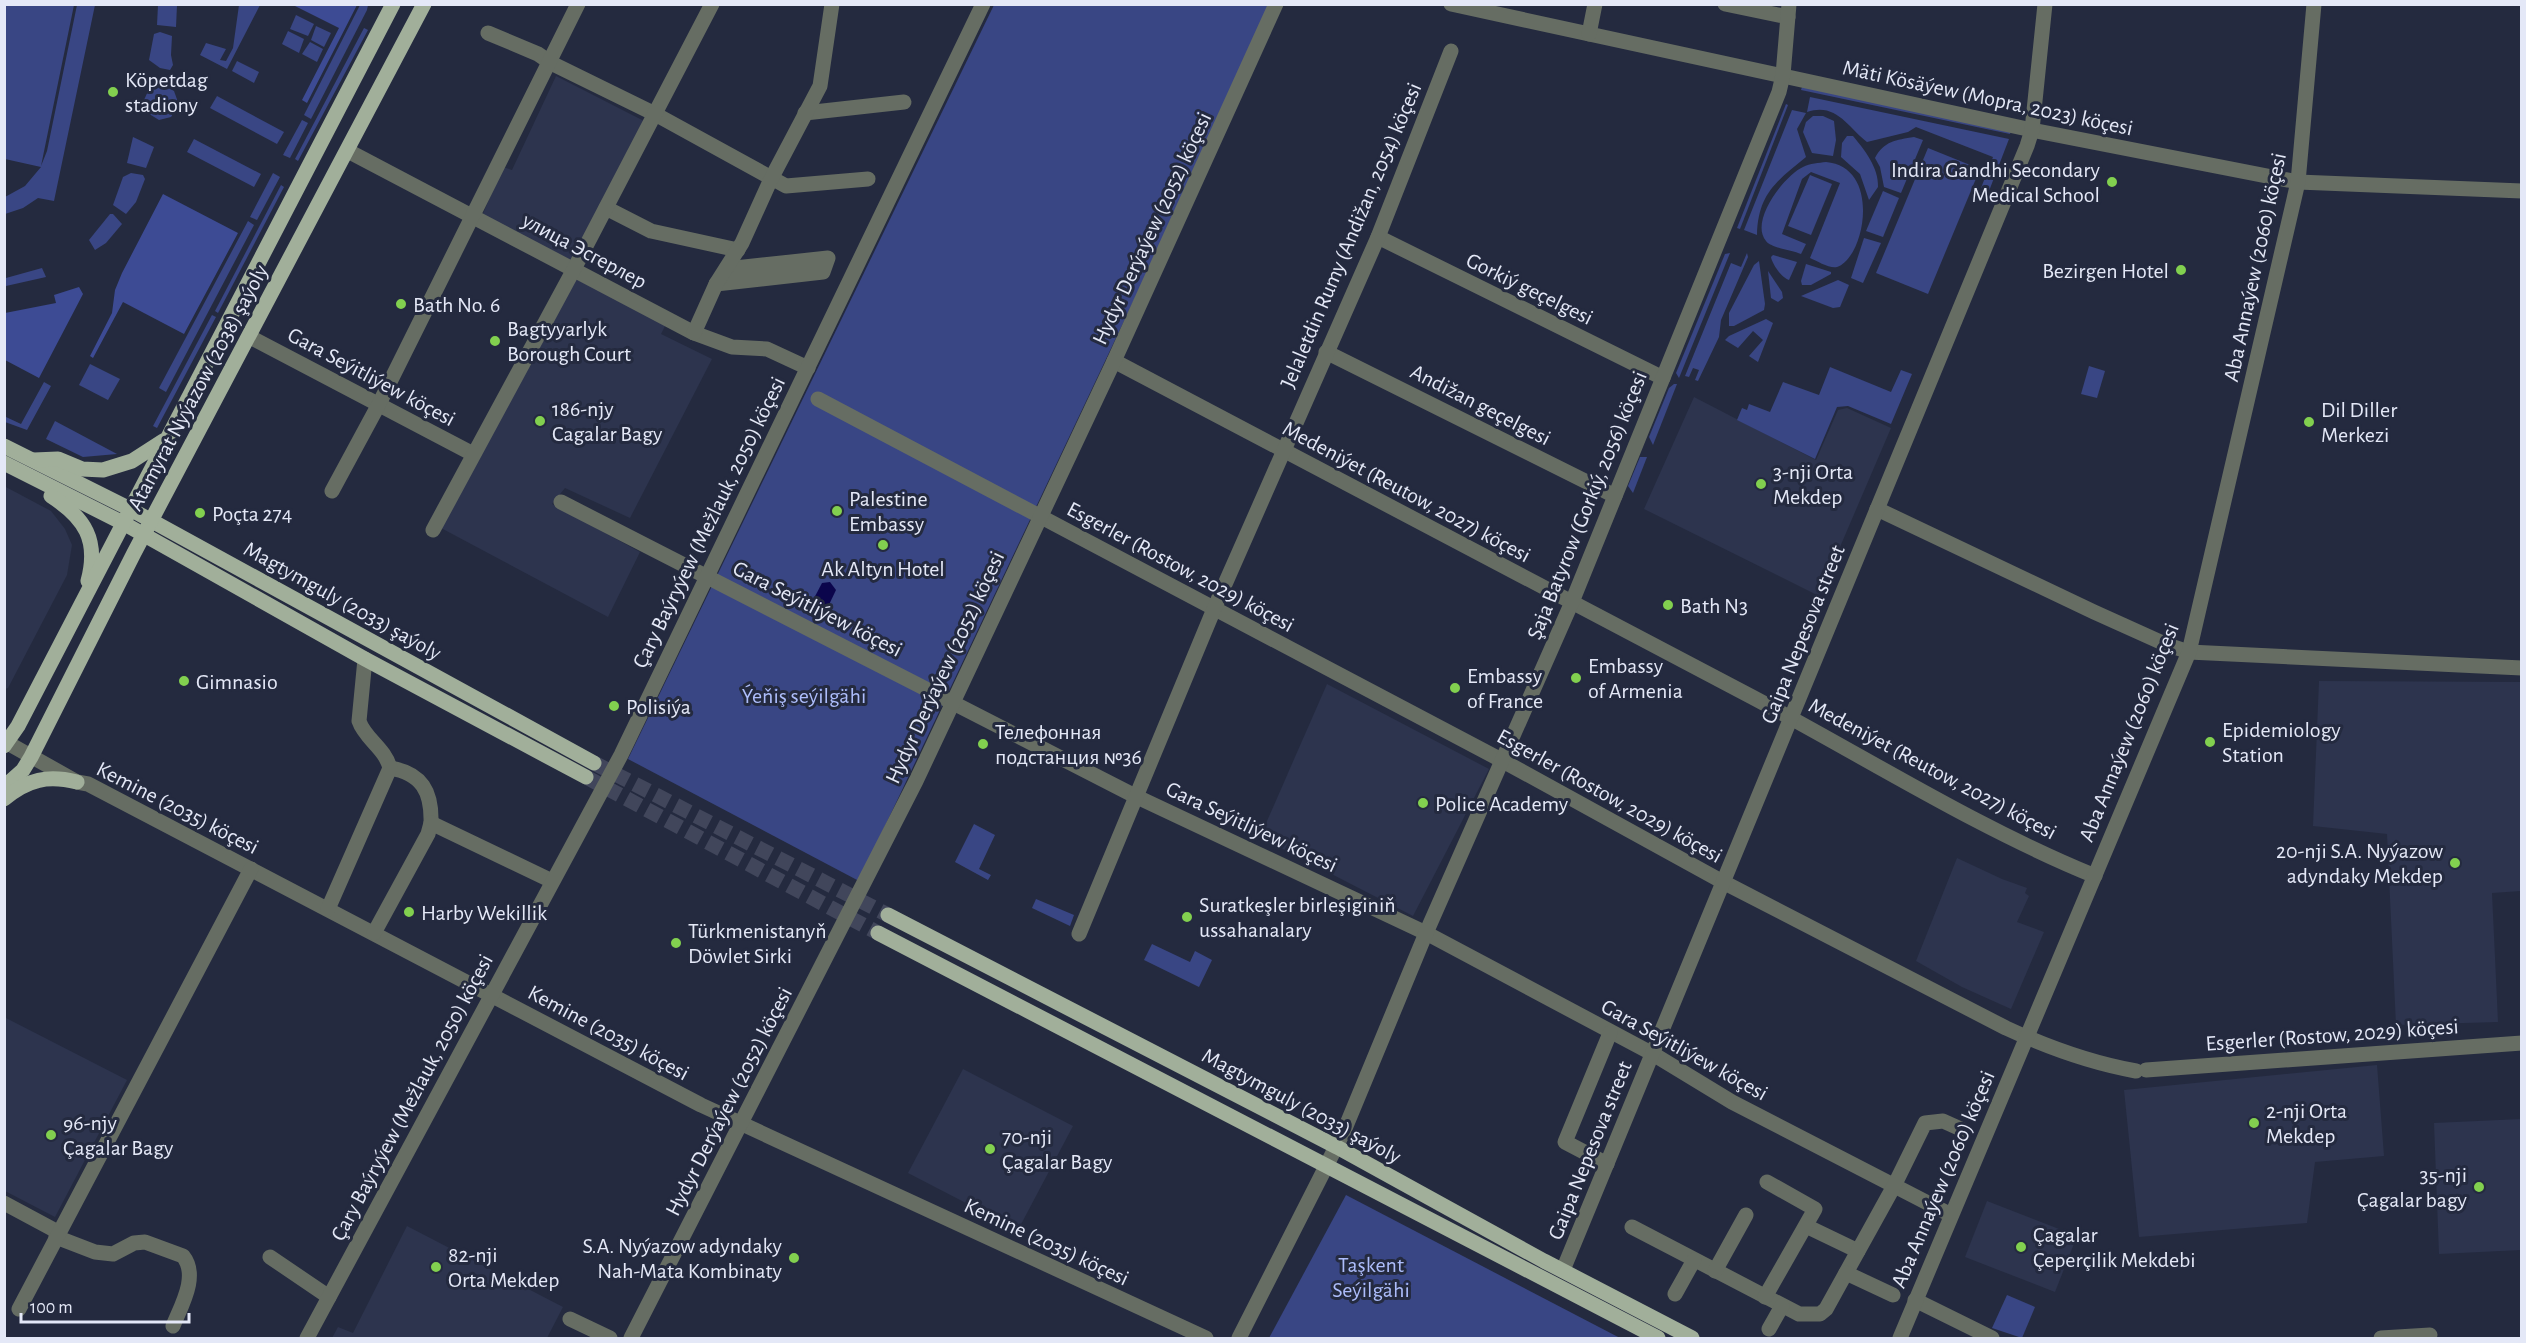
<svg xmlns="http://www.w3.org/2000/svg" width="2526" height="1343" viewBox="0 0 2526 1343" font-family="'Alegreya Sans',sans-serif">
	<rect width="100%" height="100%" fill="#242a3f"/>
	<!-- built -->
	<g fill="#2d344e">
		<polygon points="556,76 644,121 573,261 482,216 503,167 512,170"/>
		<polygon points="574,278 666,324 661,334 712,359 630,518 565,488 552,504 640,552 608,617 441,528"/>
		<polygon points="1694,397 1816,460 1838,410 1847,408 1891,428 1819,596 1644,509"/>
		<polygon points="4,486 51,511 65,529 72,545 67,575 8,688 5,689"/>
		<polygon points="2319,681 2521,682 2521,891 2492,893 2498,1022 2396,1025 2387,834 2313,826"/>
		<polygon points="1327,684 1489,769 1413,916 1260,837"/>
		<polygon points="1957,858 2002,879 2027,888 2025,893 2029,896 2017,922 2044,932 2011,1009 1962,987 1916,961"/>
		<polygon points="4,1017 127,1080 55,1217 5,1191"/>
		<polygon points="2377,1065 2384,1156 2315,1162 2307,1223 2139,1237 2124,1090"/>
		<polygon points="963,1069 1073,1126 1018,1230 908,1173"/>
		<polygon points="2521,1119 2521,1250 2439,1254 2434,1123"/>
		<polygon points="1987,1201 2077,1236 2055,1292 1965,1257"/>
		<polygon points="407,1226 563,1307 547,1338 332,1338 338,1327 353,1333"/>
	</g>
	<!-- green -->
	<g fill="#394684">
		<polygon points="5,4 74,5 41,166 47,151 77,5 95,5 54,201 38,198 23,208 5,214 5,197 25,186 41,167 5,159"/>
		<polygon points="158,5 177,5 176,27 157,25"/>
		<polygon points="239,5 260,5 227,69 200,55 206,43 226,49 220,60 226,61 233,48"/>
		<polygon points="360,5 368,5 367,10 311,119 304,115"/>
		<polygon points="994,5 1269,5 1240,76 859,881 628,759"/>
		<polygon points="296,15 314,24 308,36 290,29"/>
		<polygon points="316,26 331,33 324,47 311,40"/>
		<polygon points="364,28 368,30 298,161 295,159"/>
		<polygon points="288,31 304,39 299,53 282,44"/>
		<polygon points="160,32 172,36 171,55 173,65 170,70 160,68 149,60 154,34"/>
		<polygon points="310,42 323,49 317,62 302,54"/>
		<polygon points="237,61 259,72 254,83 232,71"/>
		<polygon points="163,85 174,91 179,105 171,117 159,120 146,112 144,100 149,89"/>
		<polygon points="1802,87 2011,131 2010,134 1801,90"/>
		<polygon points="217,96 284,132 277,144 210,108"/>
		<path d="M 1810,97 L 2009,139 L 1989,191 L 1981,188 L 1993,157 L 1916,127 L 1908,132 L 1867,142 C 1848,127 1836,102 1807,112 Z"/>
		<polygon points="1786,104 1788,105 1740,229 1737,228"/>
		<path d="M 1792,110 L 1806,113 L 1797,129 L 1806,157 C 1777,181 1758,193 1757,235 L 1744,230 Z"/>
		<polygon points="1813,116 1823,116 1834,121 1836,140 1833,156 1812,153 1803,132 1806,122"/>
		<polygon points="302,120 308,123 290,158 283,155"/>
		<path d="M 1847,136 L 1853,136 C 1864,149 1879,168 1878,187 L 1869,200 L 1860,174 L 1841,157 L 1842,143 Z"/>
		<polygon points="133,137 154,147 146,168 127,163"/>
		<path d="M 1914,137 L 1923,140 L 1901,193 L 1884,187 L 1880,167 L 1875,158 C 1884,141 1896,140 1914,137 Z"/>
		<polygon points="194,139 261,174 254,187 187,152"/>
		<polygon points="1928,148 1980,169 1928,294 1876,273"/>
		<path d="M 1826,162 C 1882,167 1865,258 1837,267 C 1830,269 1817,261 1810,258 L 1840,183 L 1811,172 L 1802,179 L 1782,234 L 1806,244 L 1801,254 C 1792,250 1771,248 1766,241 C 1749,221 1785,175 1803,167 C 1810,163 1819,163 1826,162 Z"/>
		<polygon points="131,173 143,175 145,179 136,202 126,214 113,205 123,177"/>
		<polygon points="273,173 280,177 257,220 250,217"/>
		<polygon points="1810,175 1832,184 1811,235 1788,226"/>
		<polygon points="281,185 284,187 218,313 215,311"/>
		<polygon points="1883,191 1899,198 1883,237 1866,231"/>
		<polygon points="110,214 113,214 122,224 106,243 95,250 89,240"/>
		<polygon points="248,221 254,225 166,392 159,388"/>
		<polygon points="1864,238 1881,243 1863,283 1851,278"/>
		<polygon points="1730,253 1679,378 1676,373 1725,254"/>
		<polygon points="1747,253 1748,257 1721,320 1719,337 1698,381 1695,380 1699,370 1693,368 1689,377 1685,376 1731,263 1741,267"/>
		<path d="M 1773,255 L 1797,262 L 1789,280 C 1782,278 1772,264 1771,257 Z"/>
		<polygon points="1759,261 1765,304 1764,310 1734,326 1729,326 1729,313 1754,265"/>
		<polygon points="1806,264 1831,272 1831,274 1811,285 1802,285 1801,281"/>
		<polygon points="42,268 46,277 6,286 6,278"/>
		<polygon points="1768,271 1782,292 1783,298 1778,302 1771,298"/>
		<polygon points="1838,280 1849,285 1840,307 1833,308 1801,296"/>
		<polygon points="212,315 216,317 157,428 153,426"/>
		<polygon points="1766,319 1773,323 1758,362 1749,356 1763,340 1753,331 1738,348 1725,340 1729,336"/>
		<polygon points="90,364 120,379 108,400 79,385"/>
		<polygon points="2089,366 2105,371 2097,398 2081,394"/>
		<polygon points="1830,367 1891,392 1901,370 1912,374 1891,424 1848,406 1837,407 1815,459 1737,420 1742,408 1747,410 1749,404 1770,412 1783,382 1819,395"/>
		<polygon points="44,382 51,386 27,430 5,422 6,417 21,424"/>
		<polygon points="1674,384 1677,384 1653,445 1649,437 1669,388"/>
		<polygon points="55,421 117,454 83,457 46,439"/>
		<polygon points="1640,457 1647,457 1633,493 1628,486"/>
		<polygon points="974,824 995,835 979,869 991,875 988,880 955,862"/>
		<polygon points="1036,899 1074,915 1070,926 1032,908"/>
		<polygon points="1152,944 1190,962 1195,951 1212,960 1199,987 1144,960"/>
		<polygon points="1346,1195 1620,1338 1269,1338"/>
		<polygon points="2007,1295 2035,1307 2022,1338 1992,1328"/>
	</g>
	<!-- forest -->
	<g fill="#3d4b94">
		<polygon points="293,5 357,5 307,103 302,100 339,28"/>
		<polygon points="163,194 238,233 184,334 123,302 93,358 90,356 112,313 115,290 122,273"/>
		<polygon points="79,287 83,294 39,378 5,360 5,313 56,303 54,295"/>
	</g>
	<!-- water -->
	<polygon fill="#0b054c" points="830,582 836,590 826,611 818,611 811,604 822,583"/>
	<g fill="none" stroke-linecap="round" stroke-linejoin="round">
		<!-- major-tunnel -->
		<g stroke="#41465b" stroke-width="15" stroke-dasharray="15 8" stroke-linecap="butt">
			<polyline points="594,763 888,915"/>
			<polyline points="586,777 878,933"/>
		</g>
		<!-- minor -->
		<g stroke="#666d63" stroke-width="15">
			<polyline points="1451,4 2032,130 2298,182 2522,191"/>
			<polyline points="1725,4 1788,17"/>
			<polyline points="488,33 538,54 551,63 655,114 786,186 868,179"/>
			<polyline points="1589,34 1595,4"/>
			<polyline points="805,113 904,102"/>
			<polyline points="348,151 694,333 732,347 767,349 808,368"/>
			<polyline points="606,208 651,231 738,250"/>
			<polyline points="1378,237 1663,378"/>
			<polyline points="716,284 823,272 828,258 726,269"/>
			<polyline points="694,333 716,284 742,243 771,179 820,86 832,4"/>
			<polyline points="250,337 473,454"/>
			<polyline points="1326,352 1615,496"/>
			<path d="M 1114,361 C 1327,475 1541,586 1754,698 C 1867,758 1977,828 2095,876"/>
			<path d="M 818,399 L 1503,761 L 1723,882 L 2006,1028 C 2047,1047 2091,1063 2136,1071"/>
			<polyline points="332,491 379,404 578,4"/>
			<polyline points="561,502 1135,796 1426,933 1653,1054 1732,1102 1951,1215"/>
			<polyline points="1877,509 2094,612 2165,644 2189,652 2522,668"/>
			<polyline points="433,530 574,269 712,4"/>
			<polyline points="4,741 77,782 88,784 701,1105 1206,1338"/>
			<path d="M 390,768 C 422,773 432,792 431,823"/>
			<path d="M 328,909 L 390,768 C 385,748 365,739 359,721 L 365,659"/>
			<polyline points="374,933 428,834 431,823 552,881"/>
			<polyline points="1079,934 1214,609 1378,237 1451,51"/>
			<polyline points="2146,1070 2522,1043"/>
			<polyline points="1607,1164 1565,1142 1610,1033"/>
			<polyline points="4,1203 58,1232"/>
			<polyline points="1806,1226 1858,1251"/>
			<polyline points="1632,1227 1799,1314 1820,1314 1826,1309 1894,1186 1925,1123 1943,1121 1963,1130"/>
			<path d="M 56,1237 L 95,1252 L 113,1254 L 134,1243 L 145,1242 L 183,1256 C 199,1276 181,1306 173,1326"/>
			<polyline points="270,1257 329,1297"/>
			<polyline points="1563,1270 2027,146 2032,130 2045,4"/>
			<polyline points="1715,1271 1746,1215"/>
			<polyline points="1846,1273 1893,1295"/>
			<polyline points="1675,1294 1694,1260"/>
			<polyline points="1765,1297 1815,1209 1767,1182"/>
			<polyline points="1915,1300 1992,1338"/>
			<polyline points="19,1309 251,869"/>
			<polyline points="570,1319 610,1338"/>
			<polyline points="1769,1329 1782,1306"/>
			<polyline points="307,1338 621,755 983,4"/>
			<polyline points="631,1338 916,781 1114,361 1276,4"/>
			<polyline points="1239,1338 1344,1131 1426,933 1572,602 1779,92 1783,75 1789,4"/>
			<polyline points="1900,1338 2189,652 2298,182 2314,4"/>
			<polyline points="2381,1338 2430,1335"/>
		</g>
		<!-- major -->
		<g stroke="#a1af9a" stroke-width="15">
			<polyline points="4,446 130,509 594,763"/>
			<polyline points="34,460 58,459 82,469 103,470 132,461 163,441"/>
			<polyline points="4,463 123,523 365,659 586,777"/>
			<path d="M 51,496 C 85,518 99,540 88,581"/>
			<polyline points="4,746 18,726 393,4"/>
			<polyline points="4,787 23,770 31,757 134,553 424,4"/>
			<path d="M 4,799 C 28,779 48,775 77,782"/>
			<polyline points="888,915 1337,1147 1544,1261 1692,1338"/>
			<polyline points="878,933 1658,1338"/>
		</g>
	</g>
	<!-- markers -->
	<g fill="#82d04f" stroke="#242a3f" stroke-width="2">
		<circle cx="113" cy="92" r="6"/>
		<circle cx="2112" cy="182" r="6"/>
		<circle cx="2181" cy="270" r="6"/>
		<circle cx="401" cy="304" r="6"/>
		<circle cx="495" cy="341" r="6"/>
		<circle cx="540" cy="421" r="6"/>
		<circle cx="2309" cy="422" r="6"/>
		<circle cx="1761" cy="484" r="6"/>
		<circle cx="837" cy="511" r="6"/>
		<circle cx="200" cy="513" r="6"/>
		<circle cx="883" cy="545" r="6"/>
		<circle cx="1668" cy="605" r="6"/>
		<circle cx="1576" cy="678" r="6"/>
		<circle cx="184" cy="681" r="6"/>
		<circle cx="1455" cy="688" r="6"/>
		<circle cx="614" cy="706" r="6"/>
		<circle cx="2210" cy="742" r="6"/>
		<circle cx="983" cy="744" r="6"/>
		<circle cx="1423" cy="803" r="6"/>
		<circle cx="2455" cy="863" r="6"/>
		<circle cx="409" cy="912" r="6"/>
		<circle cx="1187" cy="917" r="6"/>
		<circle cx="676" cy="943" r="6"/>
		<circle cx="2254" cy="1123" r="6"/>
		<circle cx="51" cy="1135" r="6"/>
		<circle cx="990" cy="1149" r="6"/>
		<circle cx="2479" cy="1187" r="6"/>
		<circle cx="2021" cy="1247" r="6"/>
		<circle cx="794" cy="1258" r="6"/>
		<circle cx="436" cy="1267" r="6"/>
	</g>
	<g text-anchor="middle" stroke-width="6" stroke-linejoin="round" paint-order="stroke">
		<!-- poi labels -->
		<g font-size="22" fill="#e4e8f7" stroke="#242a3f" text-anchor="start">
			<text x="125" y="87">Köpetdag<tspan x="125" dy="25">stadiony</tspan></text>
			<text x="2100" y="177" text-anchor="end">Indira Gandhi Secondary<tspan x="2100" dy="25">Medical School</tspan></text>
			<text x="2169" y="278" text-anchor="end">Bezirgen Hotel</text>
			<text x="413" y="312">Bath No. 6</text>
			<text x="507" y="336">Bagtyyarlyk<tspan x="507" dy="25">Borough Court</tspan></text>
			<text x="552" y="416">186-njy<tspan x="552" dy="25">Cagalar Bagy</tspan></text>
			<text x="2321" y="417">Dil Diller<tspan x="2321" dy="25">Merkezi</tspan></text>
			<text x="1773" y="479">3-nji Orta<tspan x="1773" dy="25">Mekdep</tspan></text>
			<text x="849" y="506">Palestine<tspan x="849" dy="25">Embassy</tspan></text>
			<text x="212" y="521">Poçta 274</text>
			<text x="883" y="576" text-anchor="middle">Ak Altyn Hotel</text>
			<text x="1680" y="613">Bath N3</text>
			<text x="1588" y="673">Embassy<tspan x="1588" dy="25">of Armenia</tspan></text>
			<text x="1467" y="683">Embassy<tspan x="1467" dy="25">of France</tspan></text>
			<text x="196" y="689">Gimnasio</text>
			<text x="626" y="714">Polisiýa</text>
			<text x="2222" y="737">Epidemiology<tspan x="2222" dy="25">Station</tspan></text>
			<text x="995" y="739">Телефонная<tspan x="995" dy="25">подстанция №36</tspan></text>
			<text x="1435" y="811">Police Academy</text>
			<text x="2443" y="858" text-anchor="end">20-nji S.A. Nyýazow<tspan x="2443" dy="25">adyndaky Mekdep</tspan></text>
			<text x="1199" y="912">Suratkeşler birleşiginiň<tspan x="1199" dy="25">ussahanalary</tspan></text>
			<text x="421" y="920">Harby Wekillik</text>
			<text x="688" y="938">Türkmenistanyň<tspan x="688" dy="25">Döwlet Sirki</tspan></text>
			<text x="2266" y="1118">2-nji Orta<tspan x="2266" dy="25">Mekdep</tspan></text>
			<text x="63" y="1130">96-njy<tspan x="63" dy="25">Çagalar Bagy</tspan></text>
			<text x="1002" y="1144">70-nji<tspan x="1002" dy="25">Çagalar Bagy</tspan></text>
			<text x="2467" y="1182" text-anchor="end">35-nji<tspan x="2467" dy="25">Çagalar bagy</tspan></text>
			<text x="2033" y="1242">Çagalar<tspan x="2033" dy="25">Çeperçilik Mekdebi</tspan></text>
			<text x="782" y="1253" text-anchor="end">S.A. Nyýazow adyndaky<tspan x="782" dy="25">Nah-Mata Kombinaty</tspan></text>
			<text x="448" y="1262">82-nji<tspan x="448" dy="25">Orta Mekdep</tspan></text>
		</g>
		<!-- street labels -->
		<g font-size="22" fill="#e4e8f7" stroke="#242a3f">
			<text transform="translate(1988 97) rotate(12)" y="8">Mäti Kösäýew (Mopra, 2023) köçesi</text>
			<text transform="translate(1151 228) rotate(-65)" y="8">Hydyr Derýaýew (2052) köçesi</text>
			<text transform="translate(1350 235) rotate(-67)" y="8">Jelaletdin Rumy (Andižan, 2054) köçesi</text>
			<text transform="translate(585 250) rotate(28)" y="8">улица Эсгерлер</text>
			<text transform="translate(2254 267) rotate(-78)" y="8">Aba Annaýew (2060) köçesi</text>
			<text transform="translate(1530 288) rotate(26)" y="8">Gorkiý geçelgesi</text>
			<text transform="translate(372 376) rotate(28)" y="8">Gara Seýitliýew köçesi</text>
			<text transform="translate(197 387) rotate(-62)" y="8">Atamyrat Nyýazow (2038) şaýoly</text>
			<text transform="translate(1481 404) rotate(27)" y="8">Andižan geçelgesi</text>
			<text transform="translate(1407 491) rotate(28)" y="8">Medeniýet (Reutow, 2027) köçesi</text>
			<text transform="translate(1586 505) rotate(-68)" y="8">Şaja Batyrow (Gorkiý, 2056) köçesi</text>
			<text transform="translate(708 522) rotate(-64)" y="8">Çary Baýryýew (Mežlauk, 2050) köçesi</text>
			<text transform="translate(1181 566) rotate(28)" y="8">Esgerler (Rostow, 2029) köçesi</text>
			<text transform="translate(343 600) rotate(29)" y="8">Magtymguly (2033) şaýoly</text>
			<text transform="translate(818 608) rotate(27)" y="8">Gara Seýitliýew köçesi</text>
			<text transform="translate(1802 634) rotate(-68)" y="8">Gaipa Nepesova street</text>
			<text transform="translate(944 667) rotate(-65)" y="8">Hydyr Derýaýew (2052) köçesi</text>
			<text transform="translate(2128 732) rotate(-68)" y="8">Aba Annaýew (2060) köçesi</text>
			<text transform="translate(1933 768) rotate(28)" y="8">Medeniýet (Reutow, 2027) köçesi</text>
			<text transform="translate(1610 795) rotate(29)" y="8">Esgerler (Rostow, 2029) köçesi</text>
			<text transform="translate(178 807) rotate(27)" y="8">Kemine (2035) köçesi</text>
			<text transform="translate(1252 826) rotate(25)" y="8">Gara Seýitliýew köçesi</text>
			<text transform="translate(609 1032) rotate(28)" y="8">Kemine (2035) köçesi</text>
			<text transform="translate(2332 1034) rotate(-4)" y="8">Esgerler (Rostow, 2029) köçesi</text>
			<text transform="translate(1685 1049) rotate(29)" y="8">Gara Seýitliýew köçesi</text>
			<text transform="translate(411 1097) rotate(-62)" y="8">Çary Baýryýew (Mežlauk, 2050) köçesi</text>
			<text transform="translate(728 1101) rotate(-63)" y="8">Hydyr Derýaýew (2052) köçesi</text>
			<text transform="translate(1302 1105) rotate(28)" y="8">Magtymguly (2033) şaýoly</text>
			<text transform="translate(1589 1150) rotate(-68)" y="8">Gaipa Nepesova street</text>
			<text transform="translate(1942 1179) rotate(-67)" y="8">Aba Annaýew (2060) köçesi</text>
			<text transform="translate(1047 1241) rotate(25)" y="8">Kemine (2035) köçesi</text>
		</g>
		<!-- park labels -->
		<g font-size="22" fill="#adbdfb" stroke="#242a3f">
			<text x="804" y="703">Ýeňiş seýilgähi</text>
			<text x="1371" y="1272">Taşkent<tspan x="1371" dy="25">Seýilgähi</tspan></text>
		</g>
	</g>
	<!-- border -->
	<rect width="2526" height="1343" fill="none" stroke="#e4e8f7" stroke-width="12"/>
	<!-- scale -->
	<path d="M21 1313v9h168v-9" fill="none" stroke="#e4e8f7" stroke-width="3"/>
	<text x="30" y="1313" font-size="18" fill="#e4e8f7" stroke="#242a3f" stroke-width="4.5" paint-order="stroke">100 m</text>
</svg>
